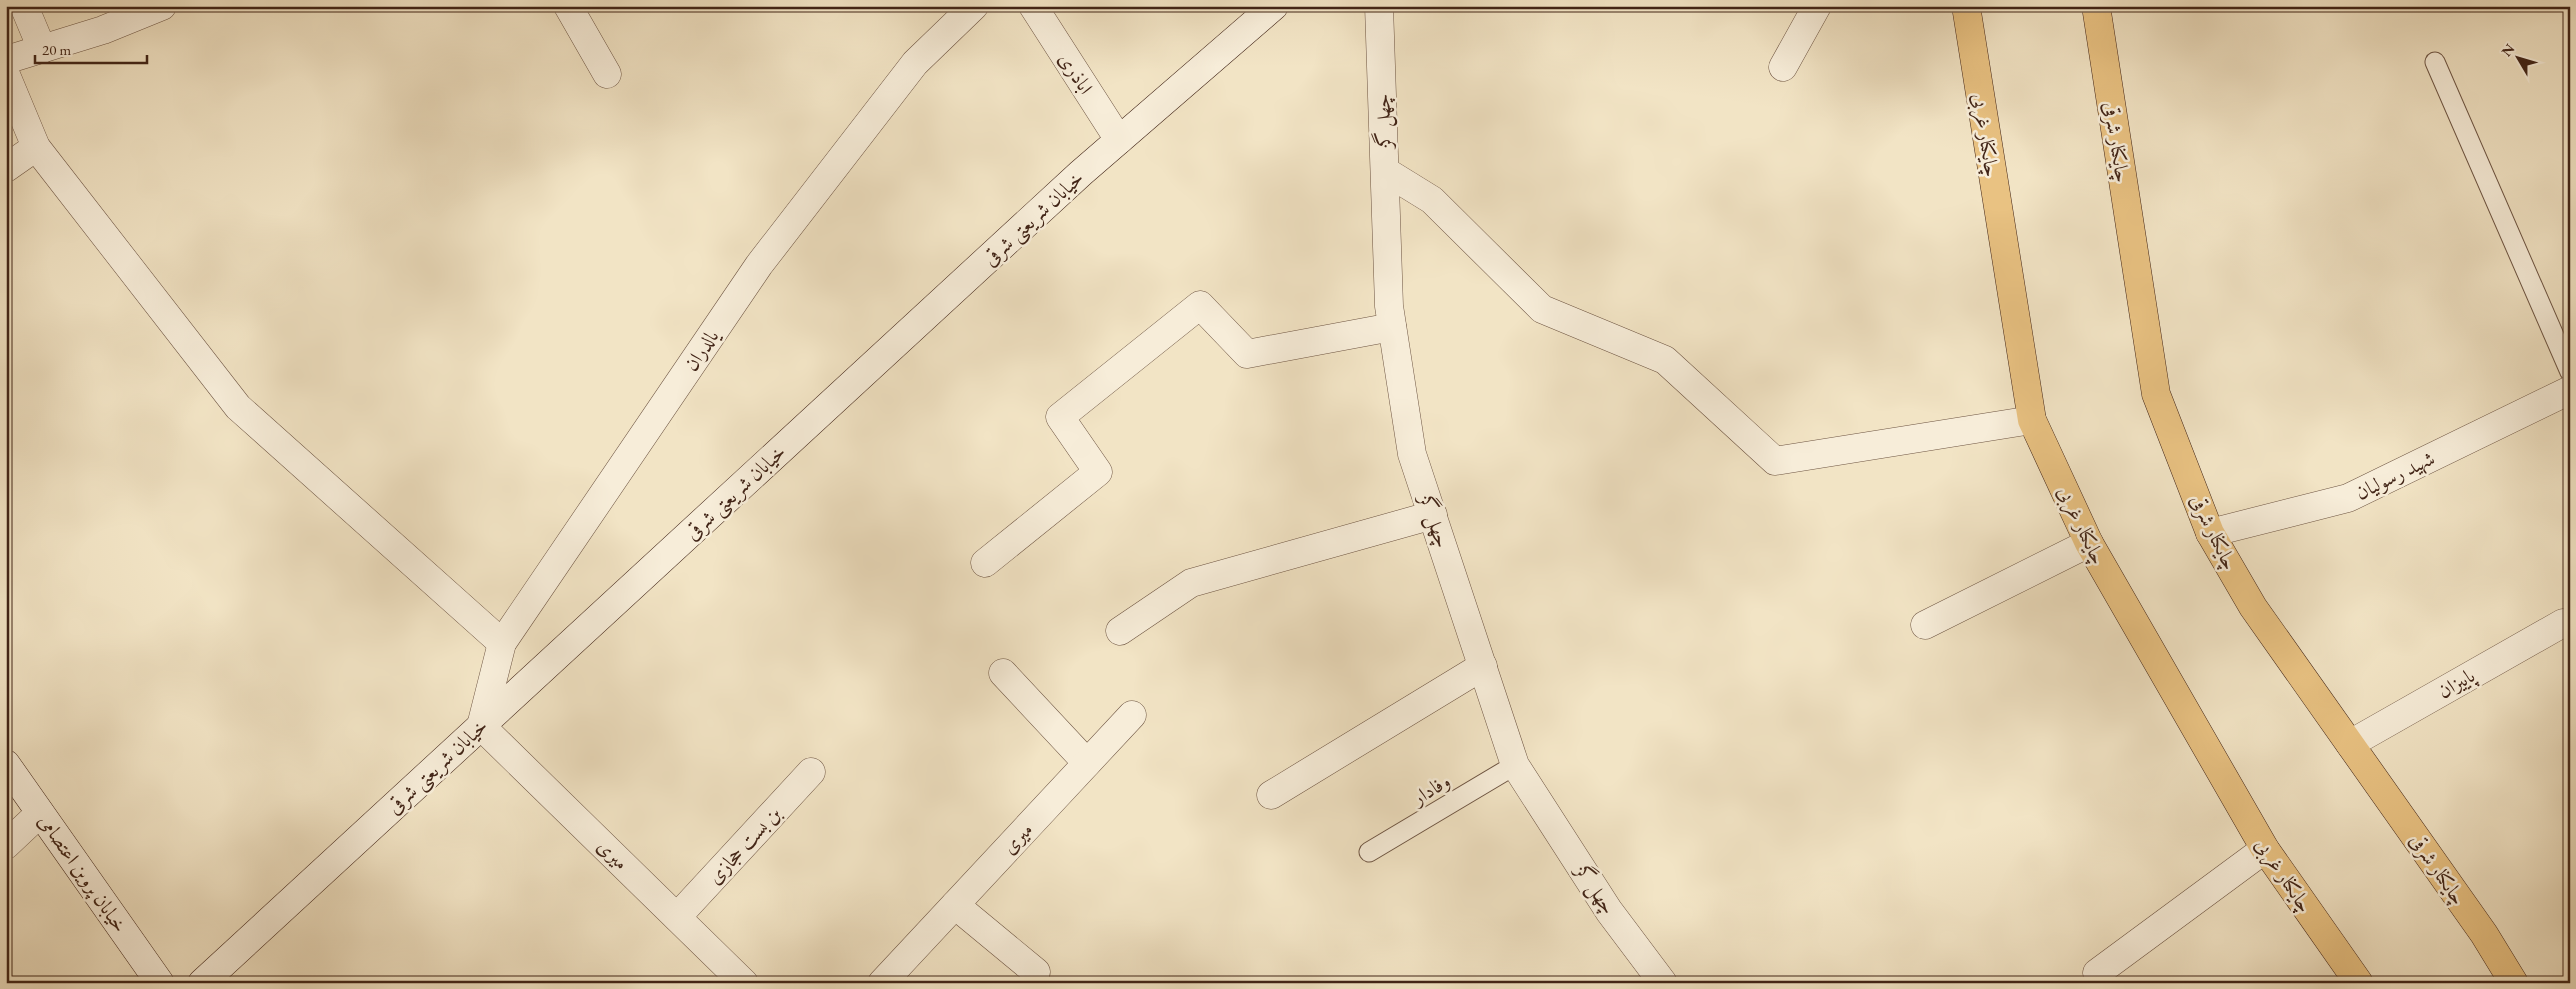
<svg xmlns="http://www.w3.org/2000/svg" width="2576" height="989" viewBox="0 0 2576 989" font-family="'EB Garamond',Amiri,serif">
	<rect width="100%" height="100%" fill="#f2e4c5"/>
	<filter id="stains"><feTurbulence type="fractalNoise" baseFrequency=".004" numOctaves="4"/><feColorMatrix values="0 0 0 0 .2 0 0 0 0 .09 0 0 0 0 .02 0 0 0 .5 -.17"/></filter>
	<radialGradient id="worn" r=".72"><stop offset=".6" stop-color="#630" stop-opacity="0"/><stop offset="1" stop-color="#630" stop-opacity=".3"/></radialGradient>
	<g fill="none" stroke-linecap="round" stroke-linejoin="round">
		<!-- lane casing -->
		<g stroke="#6d5442" stroke-width="21">
			<g id="lane">
				<polyline points="2435,62 2570,372"/>
				<polyline points="1369,852 1515,765"/>
			</g>
		</g>
		<!-- street casing -->
		<g stroke="#6d5442" stroke-width="29">
			<g id="street">
				<polyline points="24,6 42,49"/>
				<polyline points="568,6 607,74"/>
				<polyline points="1033,6 1119,140"/>
				<polyline points="1379,6 1389,306 1412,454 1515,765 1609,911 1663,983"/>
				<polyline points="6,60 103,30 162,6"/>
				<polyline points="1783,67 1817,6"/>
				<polyline points="6,75 36,147 238,407 502,643"/>
				<polyline points="6,168 36,147"/>
				<polyline points="1385,171 1432,200 1542,309 1665,360 1775,461 2032,420"/>
				<polyline points="2210,533 2348,498 2570,390"/>
				<polyline points="985,563 1098,472 1060,417 1200,305 1247,354 1392,327"/>
				<polyline points="1925,625 2089,543"/>
				<polyline points="1120,631 1191,583 1433,515"/>
				<polyline points="1003,673 1087,763"/>
				<polyline points="2350,744 2563,623"/>
				<polyline points="1271,795 1483,666"/>
				<polyline points="6,845 40,813"/>
				<polyline points="955,905 1036,972"/>
				<polyline points="677,917 811,772"/>
				<polyline points="2097,973 2265,849"/>
				<polyline points="744,983 481,726 502,643 759,265 915,63 974,6"/>
				<polyline points="882,983 1132,715"/>
			</g>
		</g>
		<!-- secondary casing -->
		<g stroke="#412417" stroke-width="29">
			<g id="secondary">
				<polyline points="6,764 160,983"/>
				<polyline points="202,983 1081,173 1274,6"/>
			</g>
		</g>
		<!-- primary casing -->
		<g stroke="#412417" stroke-width="29">
			<g id="primary">
				<polyline points="1966,6 2032,420 2089,543 2265,849 2359,983"/>
				<polyline points="2096,6 2156,394 2210,533 2253,607 2484,934 2514,983"/>
			</g>
		</g>
		<!-- lane -->
		<use href="#lane" stroke="#f7edd9" stroke-width="19"/>
		<!-- street -->
		<use href="#street" stroke="#f7edd9" stroke-width="28"/>
		<!-- secondary -->
		<use href="#secondary" stroke="#f7edd9" stroke-width="28"/>
		<!-- primary -->
		<use href="#primary" stroke="#e9c282" stroke-width="28"/>
	</g>
	<g text-anchor="middle" stroke-width="5" stroke-linejoin="round" paint-order="stroke">
		<!-- street labels -->
		<g font-size="20" fill="#412417" stroke="#f7edd9">
			<text transform="translate(1076 73) rotate(57)" y="7">اباذری</text>
			<text transform="translate(1383 121) rotate(-92)" y="7">چهل گز</text>
			<text transform="translate(1986 135) rotate(81)" y="7">چایکنار غربی</text>
			<text transform="translate(2117 142) rotate(81)" y="7">چایکنار شرقی</text>
			<text transform="translate(1033 218) rotate(-43)" y="7">خیابان شریعتی شرقی</text>
			<text transform="translate(701 350) rotate(-56)" y="7">یالدران</text>
			<text transform="translate(2395 475) rotate(-26)" y="7">شهید رسولیان</text>
			<text transform="translate(735 492) rotate(-43)" y="7">خیابان شریعتی شرقی</text>
			<text transform="translate(1435 521) rotate(71)" y="7">چهل گز</text>
			<text transform="translate(2082 525) rotate(64)" y="7">چایکنار غربی</text>
			<text transform="translate(2214 532) rotate(64)" y="7">چایکنار شرقی</text>
			<text transform="translate(2456 683) rotate(-30)" y="7">پاییزان</text>
			<text transform="translate(437 766) rotate(-43)" y="7">خیابان شریعتی شرقی</text>
			<text transform="translate(1431 789) rotate(-31)" y="7">وفادار</text>
			<text transform="translate(1017 838) rotate(-47)" y="7">میری</text>
			<text transform="translate(744 845) rotate(-47)" y="7">بن بست حجازی</text>
			<text transform="translate(613 854) rotate(44)" y="7">میری</text>
			<text transform="translate(2438 869) rotate(55)" y="7">چایکنار شرقی</text>
			<text transform="translate(83 873) rotate(55)" y="7">خیابان پروین اعتصامی</text>
			<text transform="translate(2284 875) rotate(56)" y="7">چایکنار غربی</text>
			<text transform="translate(1596 889) rotate(57)" y="7">چهل گز</text>
		</g>
	</g>
	<!-- margin -->
	<rect width="2576" height="989" fill="none" stroke="#f2e4c5" stroke-width="25"/>
	<rect x="8" y="8" width="2561" height="974" fill="none" stroke="#412417" stroke-width="2.5"/>
	<rect x="12" y="12" width="2551" height="964" fill="none" stroke="#412417"/>
	<!-- north arrow -->
	<g transform="translate(2518 58) rotate(308)" stroke="#f7edd9" stroke-width="4" paint-order="stroke">
	<path d="M0-4L9 19L0 12L-9 19Z" fill="#412417"/>
	<text y="-8" font-size="14" font-weight="bold" text-anchor="middle" fill="#412417">N</text>
	</g>
	<!-- scale -->
	<path d="M35 55v8h112v-8" fill="none" stroke="#412417" stroke-width="2.5"/>
	<text x="42" y="55" font-size="15" fill="#412417" stroke="#f7edd9" stroke-width="4" paint-order="stroke">20 m</text>
	<rect width="100%" height="100%" filter="url(#stains)"/>
	<rect width="100%" height="100%" fill="url(#worn)"/>
</svg>
